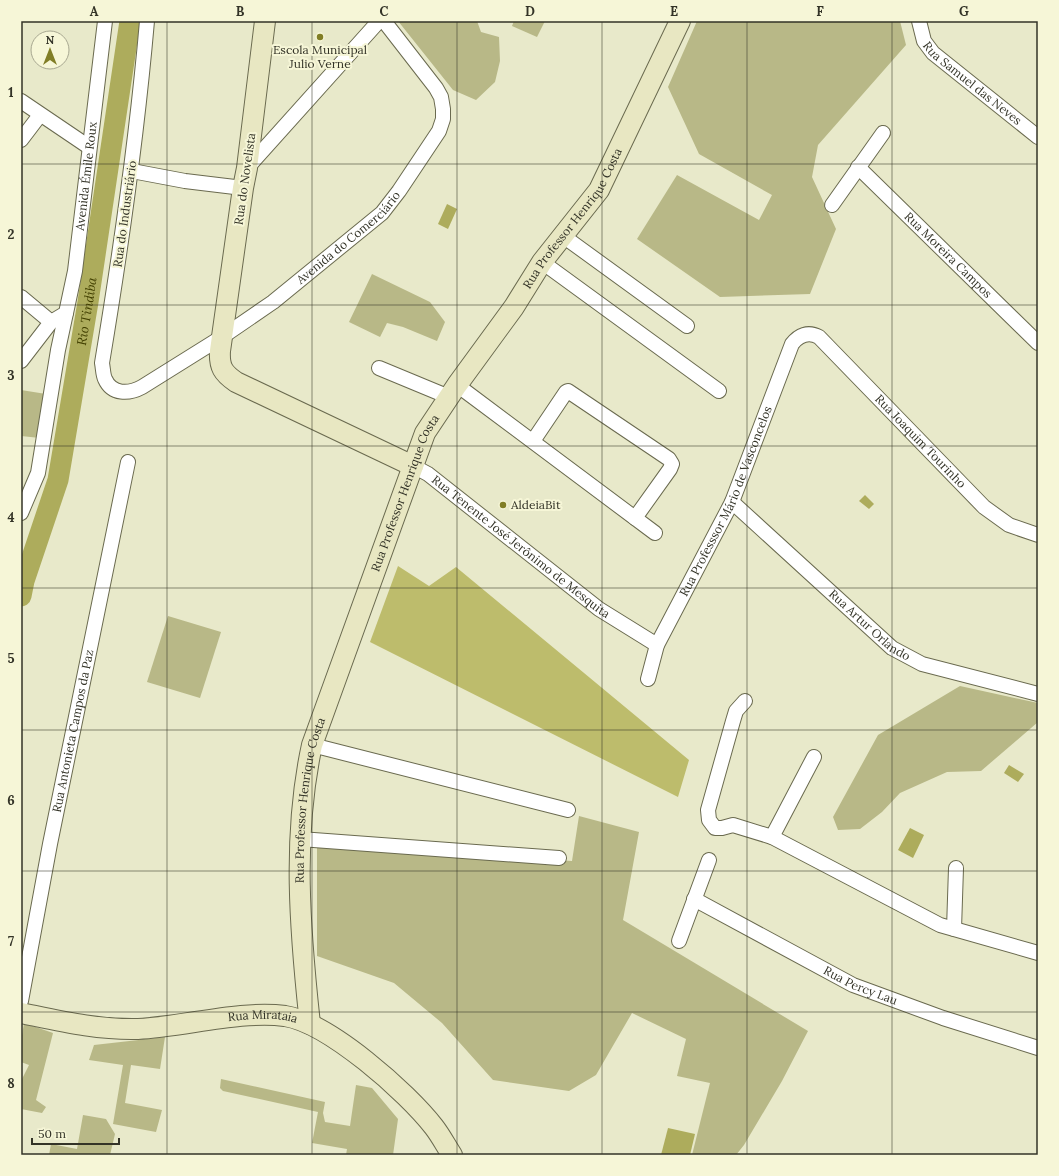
<svg xmlns="http://www.w3.org/2000/svg" width="1059" height="1176" viewBox="0 0 1059 1176" font-family="Lora,serif">
	<rect width="100%" height="100%" fill="#e8e9ca"/>
	<!-- green -->
	<g fill="#b8b887">
		<polygon points="398,21 477,21 481,32 499,37 500,61 495,82 476,100 453,90"/>
		<polygon points="514,21 545,21 537,37 512,26"/>
		<polygon points="697,21 900,21 906,45 818,145 812,177 836,229 810,294 720,297 637,239 677,175 759,220 772,195 699,154 668,87"/>
		<polygon points="372,274 430,302 445,322 437,341 403,327 387,323 380,337 349,322"/>
		<polygon points="21,390 46,394 40,438 21,436"/>
		<polygon points="168,616 221,632 200,698 147,682"/>
		<polygon points="960,686 1038,703 1038,722 981,771 947,772 900,793 882,812 860,829 838,830 833,817 878,735"/>
		<polygon points="579,816 639,832 623,920 808,1031 782,1081 744,1145 736,1155 692,1155 710,1083 677,1076 686,1039 632,1013 596,1075 569,1091 493,1080 442,1023 394,983 317,956 317,843 572,861"/>
		<polygon points="24,1023 53,1033 36,1100 46,1107 42,1113 21,1109 21,1081 29,1065 21,1062 21,1042"/>
		<polygon points="165,1037 160,1069 131,1065 125,1103 162,1110 156,1132 113,1124 123,1065 89,1060 94,1045"/>
		<polygon points="221,1079 325,1102 323,1113 325,1122 350,1126 356,1085 372,1088 398,1119 393,1155 346,1155 347,1149 312,1143 318,1112 223,1091 220,1088"/>
		<polygon points="83,1115 106,1119 115,1134 110,1155 49,1155 51,1144 77,1149"/>
	</g>
	<!-- forest -->
	<polygon fill="#bdbc6c" points="398,566 429,586 456,567 689,760 678,797 370,642"/>
	<!-- water -->
	<g fill="#adac5c">
		<polygon points="447,204 457,209 448,229 438,224"/>
		<polygon points="865,495 874,504 869,509 859,501"/>
		<polygon points="1009,765 1024,774 1018,782 1004,773"/>
		<polygon points="910,828 924,835 913,858 898,850"/>
		<polygon points="668,1128 695,1134 690,1155 661,1155"/>
	</g>
	<g fill="none" stroke-linecap="round" stroke-linejoin="round">
		<!-- river -->
		<path stroke="#adac5c" stroke-width="21" id="s1" d="M 21,596 L 24,581 L 58,480 L 88,302 L 130,21"/>
		<!-- street casing -->
		<g stroke="#6a6a4f" stroke-width="16">
			<g id="street">
				<path id="s2" d="M 147,21 C 137,136 121,249 102,363 C 103,368 103,375 105,379 C 112,395 129,394 142,387 L 222,337 L 273,302 L 382,213 L 399,191 L 439,131 L 443,119 L 443,109 L 441,97 L 436,88 L 384,21"/>
				<path id="s3" d="M 919,21 L 924,41 L 933,53 L 1038,137"/>
				<polyline points="21,101 89,147"/>
				<polyline points="21,140 40,115"/>
				<path id="s4" d="M 858,167 L 1038,343"/>
				<polyline points="247,168 379,21"/>
				<polyline points="132,171 185,181 243,188"/>
				<polyline points="832,205 883,133"/>
				<polyline points="563,236 687,326"/>
				<polyline points="542,262 719,391"/>
				<polyline points="21,297 51,322 21,361"/>
				<path id="s5" d="M 51,322 L 66,313 L 75,271 L 105,21"/>
				<polyline points="379,368 449,397"/>
				<polyline points="457,385 655,533"/>
				<polyline points="533,441 566,392 568,391 669,459 672,464 670,469 635,518"/>
				<path id="s6" d="M 413,466 L 428,474 L 599,609 L 657,645"/>
				<path id="s7" d="M 732,502 L 892,648 L 922,664 L 1038,694"/>
				<polyline points="21,513 38,473 58,350 66,313"/>
				<path id="s8" d="M 648,679 L 657,645 L 732,502 L 792,344 C 799,335 808,331 819,337 L 984,507 L 1009,525 L 1038,535"/>
				<polyline points="745,701 736,711 733,721 708,810 709,820 715,828 722,828 733,825 772,837 940,925 1038,953"/>
				<polyline points="312,745 568,810"/>
				<polyline points="772,837 814,757"/>
				<polyline points="300,839 559,858"/>
				<path id="s9" d="M 694,899 L 853,985 L 943,1018 L 1038,1048"/>
				<polyline points="954,929 956,868"/>
				<polyline points="679,941 709,860"/>
				<path id="s10" d="M 21,1001 L 50,844 L 128,462"/>
			</g>
		</g>
		<!-- secondary casing -->
		<g stroke="#6a6a4f" stroke-width="22">
			<g id="secondary">
				<path d="M 265,21 L 247,168 L 243,188 L 220,351 C 219,367 223,373 236,382 L 413,466"/>
				<path id="s11" d="M 21,1013 C 60,1021 97,1030 138,1029 C 183,1027 241,1010 285,1016 C 329,1023 407,1092 434,1127 C 441,1136 446,1146 452,1155"/>
				<path id="s12" d="M 310,1024 C 300,932 292,836 312,745 L 413,466 L 425,433 L 457,385 L 514,307 L 542,262 L 599,190 L 680,21"/>
			</g>
		</g>
		<!-- street -->
		<use href="#street" stroke="#fff" stroke-width="14"/>
		<!-- secondary -->
		<use href="#secondary" stroke="#e8e7c2" stroke-width="20"/>
	</g>
	<!-- grid -->
	<path fill="none" stroke="#333327" stroke-width="1" stroke-opacity="0.55" d="M 167,21 L 167,1155M 312,21 L 312,1155M 457,21 L 457,1155M 602,21 L 602,1155M 747,21 L 747,1155M 892,21 L 892,1155M 21,164 L 1038,164M 21,305 L 1038,305M 21,446 L 1038,446M 21,588 L 1038,588M 21,730 L 1038,730M 21,871 L 1038,871M 21,1012 L 1038,1012"/>
	<!-- markers -->
	<g fill="#817e26" stroke="#f6f6d7" stroke-width="1.5">
		<circle cx="320" cy="37" r="4"/>
		<circle cx="503" cy="505" r="4"/>
	</g>
	<g text-anchor="middle" stroke-width="4" stroke-linejoin="round" paint-order="stroke">
		<!-- poi labels -->
		<g font-size="12" fill="#333327" stroke="#f6f6d7">
			<text x="320" y="54">Escola Municipal<tspan x="320" dy="14">Julio Verne</tspan></text>
			<text x="511" y="509" text-anchor="start">AldeiaBit</text>
		</g>
		<!-- street labels -->
		<g font-size="12" fill="#333327" stroke="#f6f6d7">
			<text dy="4" stroke="none"><textPath href="#s3" startOffset="85">Rua Samuel das Neves</textPath></text>
			<text dy="4" stroke="none"><textPath href="#s5" startOffset="156">Avenida Émile Roux</textPath></text>
			<text transform="translate(245 179) rotate(-82)" y="4">Rua do Novelista</text>
			<text transform="translate(125 214) rotate(-82)" y="4">Rua do Industriário</text>
			<text dy="4" stroke="none"><textPath href="#s12" startOffset="873">Rua Professor Henrique Costa</textPath></text>
			<text dy="4" stroke="none"><textPath href="#s2" startOffset="660">Avenida do Comerciário</textPath></text>
			<text dy="4" stroke="none"><textPath href="#s4" startOffset="126">Rua Moreira Campos</textPath></text>
			<text dy="4" stroke="none"><textPath href="#s8" startOffset="542">Rua Joaquim Tourinho</textPath></text>
			<text dy="4" stroke="none"><textPath href="#s12" startOffset="549">Rua Professor Henrique Costa</textPath></text>
			<text dy="4" stroke="none"><textPath href="#s8" startOffset="195">Rua Professsor Mário de Vasconcelos</textPath></text>
			<text dy="4" stroke="none"><textPath href="#s6" startOffset="135">Rua Tenente José Jerônimo de Mesquita</textPath></text>
			<text dy="4" stroke="none"><textPath href="#s7" startOffset="185">Rua Artur Orlando</textPath></text>
			<text dy="4" stroke="none"><textPath href="#s10" startOffset="275">Rua Antonieta Campos da Paz</textPath></text>
			<text dy="4" stroke="none"><textPath href="#s12" startOffset="225">Rua Professor Henrique Costa</textPath></text>
			<text dy="4" stroke="none"><textPath href="#s9" startOffset="188">Rua Percy Lau</textPath></text>
			<text dy="4" stroke="none"><textPath href="#s11" startOffset="244">Rua Mirataia</textPath></text>
		</g>
		<!-- water labels -->
		<g font-size="13" font-style="italic" fill="#424000" stroke="#f6f6d7">
			<text dy="5" stroke="none"><textPath href="#s1" startOffset="293">Rio Tindiba</textPath></text>
		</g>
	</g>
	<!-- border -->
	<rect width="1059" height="1176" fill="none" stroke="#f6f6d7" stroke-width="44"/>
	<!-- north arrow -->
	<g transform="translate(50 50)"><circle r="19" fill="#f6f6d7" stroke="#a8a891"/>
	<path d="M0-3L7 15L0 10L-7 15Z" fill="#817e26"/>
	<text y="-6" font-size="11" font-weight="bold" text-anchor="middle" fill="#333327">N</text>
	</g>
	<!-- scale -->
	<path d="M32 1138v6h87v-6" fill="none" stroke="#333327" stroke-width="2"/>
	<text x="38" y="1138" font-size="12" fill="#333327" stroke="#f6f6d7" stroke-width="3" paint-order="stroke">50 m</text>
	<rect x="22" y="22" width="1015" height="1132" fill="none" stroke="#333327" stroke-width="1.5"/>
	<g font-size="13" text-anchor="middle" font-weight="bold" fill="#333327">
		<text x="94" y="16">A</text>
		<text x="240" y="16">B</text>
		<text x="384" y="16">C</text>
		<text x="530" y="16">D</text>
		<text x="674" y="16">E</text>
		<text x="820" y="16">F</text>
		<text x="964" y="16">G</text>
		<text x="11" y="97">1</text>
		<text x="11" y="239">2</text>
		<text x="11" y="380">3</text>
		<text x="11" y="522">4</text>
		<text x="11" y="663">5</text>
		<text x="11" y="805">6</text>
		<text x="11" y="946">7</text>
		<text x="11" y="1088">8</text>
	</g>
</svg>
